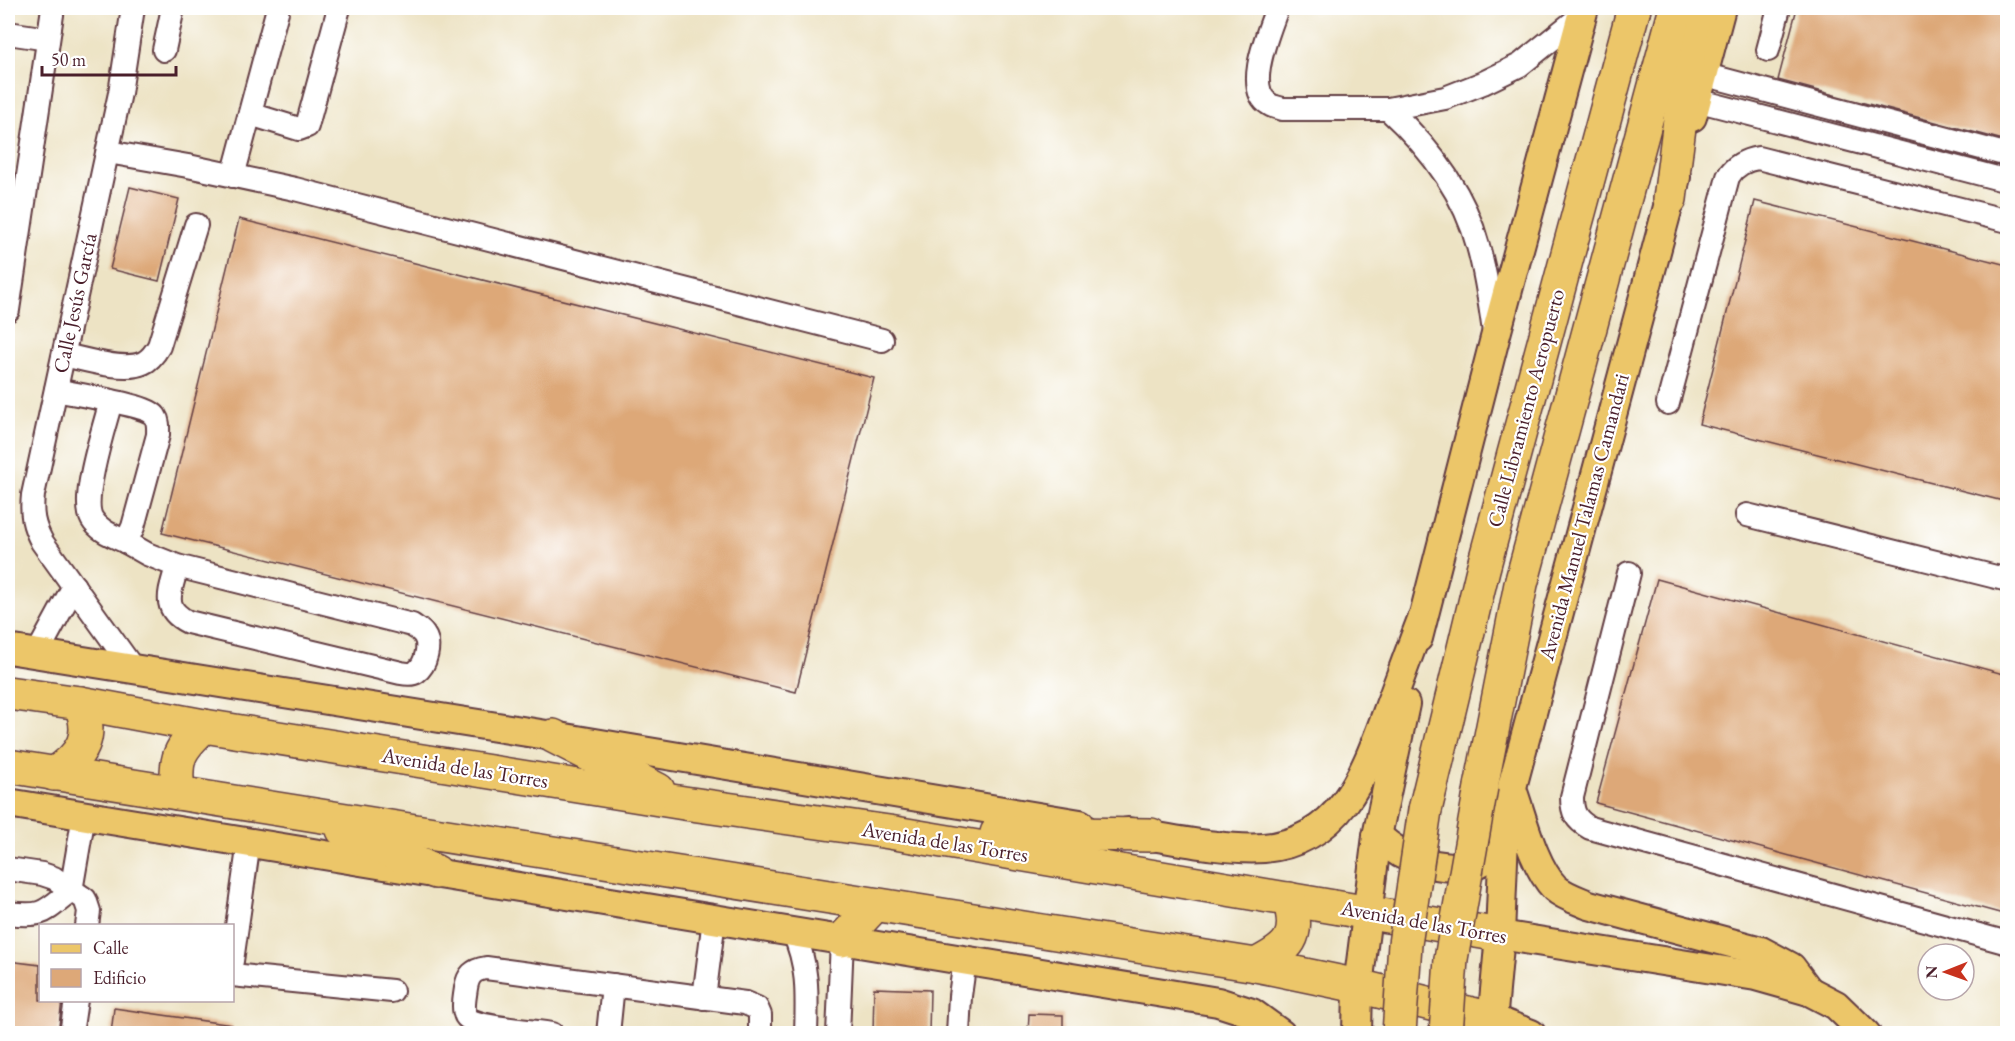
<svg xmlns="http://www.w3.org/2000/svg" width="2015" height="1041" viewBox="0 0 2015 1041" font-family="'EB Garamond',serif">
	<rect width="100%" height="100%" fill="#fff"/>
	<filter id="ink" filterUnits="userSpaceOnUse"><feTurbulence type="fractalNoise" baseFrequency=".0167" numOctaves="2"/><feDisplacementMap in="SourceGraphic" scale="12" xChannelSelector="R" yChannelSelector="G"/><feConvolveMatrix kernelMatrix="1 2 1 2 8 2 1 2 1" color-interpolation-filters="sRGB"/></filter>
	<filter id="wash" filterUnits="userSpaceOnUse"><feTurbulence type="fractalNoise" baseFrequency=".008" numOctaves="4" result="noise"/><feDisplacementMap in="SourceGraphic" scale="24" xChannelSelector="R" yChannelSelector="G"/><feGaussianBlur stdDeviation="1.35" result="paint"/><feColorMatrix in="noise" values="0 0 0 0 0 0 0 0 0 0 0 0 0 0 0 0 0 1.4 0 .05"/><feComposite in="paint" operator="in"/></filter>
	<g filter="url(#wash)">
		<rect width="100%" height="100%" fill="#ede3c4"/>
		<g id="blocks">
			<!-- building -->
			<g fill="#dda878">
				<polygon points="1797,8 2007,8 2007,141 1778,80"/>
				<polygon points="130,187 179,199 159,281 110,269"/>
				<polygon points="1755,201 2007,265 2007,502 1699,424"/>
				<polygon points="239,219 874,378 796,692 162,533"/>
				<polygon points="1657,579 2007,675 2007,915 1596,803"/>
				<polygon points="8,961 40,965 40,1000 62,1000 58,1034 8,1034"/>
				<polygon points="874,988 930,990 929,1034 873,1034"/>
				<polygon points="114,1008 232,1025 232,1034 111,1034"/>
				<polygon points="1029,1014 1063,1015 1063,1034 1028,1034"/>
			</g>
		</g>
	</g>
	<g filter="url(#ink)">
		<use href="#blocks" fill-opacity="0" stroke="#623c42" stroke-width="1.5"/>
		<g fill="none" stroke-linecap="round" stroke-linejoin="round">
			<!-- minor casing -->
			<g stroke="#623c42" stroke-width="26">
				<g id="minor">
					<path d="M 133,8 L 120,93 L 33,495 C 31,514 33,525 42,542 L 134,670"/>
					<path d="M 1277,8 C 1270,29 1243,88 1269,104 C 1272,107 1278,107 1282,109 L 1388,109 L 1445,98 L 1483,83 L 1520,65 L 1582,15"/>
					<polyline points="8,33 48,39"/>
					<polyline points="164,50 173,8"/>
					<polyline points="1768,50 1779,8"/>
					<polyline points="1703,74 2008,155"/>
					<polyline points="1696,100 2008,181"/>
					<path d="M 1388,109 C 1428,146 1464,192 1478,246 C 1486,274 1490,303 1494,332"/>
					<polyline points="250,114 299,129 307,126 339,8"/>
					<polyline points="108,152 188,166 295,189 882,340"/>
					<polyline points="233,176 278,8"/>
					<polyline points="8,310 53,8"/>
					<path d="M 64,355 C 83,359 125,372 143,363 C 150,360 155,353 159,346 L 196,225"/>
					<path d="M 56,390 C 73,394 148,405 155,416 C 159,422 158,428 158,435 L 133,527 L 126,542 L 147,554 L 177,566 L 412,625 C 416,628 421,630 424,635 C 431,645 426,665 416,672 C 412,675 406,674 401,673 L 188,622 C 160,608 171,591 177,566"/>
					<path d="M 111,401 C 105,425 80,499 92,519 C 99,531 114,536 126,542"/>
					<path d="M 1668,403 L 1728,177 C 1734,166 1746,160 1758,158 L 2008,221"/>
					<polyline points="1747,515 2008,580"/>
					<path d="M 1629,573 L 1572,797 C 1572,813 1576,820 1590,828 L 2008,943"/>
					<polyline points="37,654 74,586"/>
					<polyline points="8,869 42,874 54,878 85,899 89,911 87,926"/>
					<path d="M 8,913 C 44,917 43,913 71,891 L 84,815"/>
					<path d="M 793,932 C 809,965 807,998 806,1034"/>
					<polyline points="232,961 249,842"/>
					<polyline points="232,975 392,991"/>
					<polyline points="704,998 714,919"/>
					<polyline points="71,1034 76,1000"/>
					<path d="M 552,1034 C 537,1031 473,1028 466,1016 C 462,1009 465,996 466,988 C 468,975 473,970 486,968 L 745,1003 L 757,1008 L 760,1015 L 760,1034"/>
					<polyline points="608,1034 613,985"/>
					<polyline points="838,1034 842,940"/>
					<polyline points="958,1034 960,996 965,960"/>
				</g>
			</g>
			<!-- major casing -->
			<g stroke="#623c42" stroke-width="32">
				<g id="major">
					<polyline points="1692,117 1721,8"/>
					<polyline points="1418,638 1495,338 1584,8"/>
					<polyline points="8,649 553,736 1080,824"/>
					<path d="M 1513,792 C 1523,820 1534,867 1555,888 C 1564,896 1577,900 1589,905 L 1761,951 L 1791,967 L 1809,991"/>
					<polyline points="8,803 1218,1002 1252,1013 1281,1034"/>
					<path d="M 1128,832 C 1168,838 1225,851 1264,848 C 1341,841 1364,775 1387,713 C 1399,681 1410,650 1422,619"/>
					<path d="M 1377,836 C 1384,842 1392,848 1400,853 C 1421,865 1469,875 1487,857"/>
					<polyline points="1500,935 1756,976 1809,991 1836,1005 1866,1034"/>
					<polyline points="1492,1019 1531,1034"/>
					<polyline points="1357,1034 1358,986 1377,836 1405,704"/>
					<polyline points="1491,1034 1500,935 1504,836 1512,787 1676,177"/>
				</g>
			</g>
			<!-- highway casing -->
			<g stroke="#623c42" stroke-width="36">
				<g id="highway">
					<polyline points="1670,199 1694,8"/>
					<polyline points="8,693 80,703 204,726 684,803 889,832 1500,935"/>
					<polyline points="553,736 658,790"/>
					<polyline points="8,766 1256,965 1358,986 1492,1019"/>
					<path d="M 54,774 C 83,755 94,736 80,703"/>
					<polyline points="1481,787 1521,584 1676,8"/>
					<path d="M 178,793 C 174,758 179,749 204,726"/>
					<polyline points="1425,810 1483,569 1634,8"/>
					<polyline points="343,830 436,872"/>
					<polyline points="997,833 1151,835"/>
					<polyline points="842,940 875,905"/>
					<path d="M 1256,965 C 1289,948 1301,938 1289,899"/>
				</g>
			</g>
			<!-- minor -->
			<use href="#minor" stroke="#fff" stroke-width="22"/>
			<!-- major -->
			<use href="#major" stroke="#ecc669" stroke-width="28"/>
			<!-- highway -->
			<use href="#highway" stroke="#ecc669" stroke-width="33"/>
			<!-- highway-bridge casing -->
			<g stroke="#623c42" stroke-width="36" stroke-linecap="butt">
				<g id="highway-bridge">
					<polyline points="1399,1034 1405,944 1425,810"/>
					<polyline points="1446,1034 1451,959 1481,787"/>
				</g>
			</g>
			<!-- highway-bridge -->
			<use href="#highway-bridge" stroke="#ecc669" stroke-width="33"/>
		</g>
	</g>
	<g text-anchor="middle" stroke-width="4.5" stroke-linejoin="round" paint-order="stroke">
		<!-- street labels -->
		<g font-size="21" fill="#4a1f2b" stroke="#fff">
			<text transform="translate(75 303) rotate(-78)" y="7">Calle Jesús García</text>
			<text transform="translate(1526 408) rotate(-75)" y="7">Calle Libramiento Aeropuerto</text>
			<text transform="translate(1584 517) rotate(-75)" y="7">Avenida Manuel Talamas Camandari</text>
			<text transform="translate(465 768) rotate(9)" y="7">Avenida de las Torres</text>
			<text transform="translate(945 842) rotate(9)" y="7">Avenida de las Torres</text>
			<text transform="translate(1424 922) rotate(10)" y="7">Avenida de las Torres</text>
		</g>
	</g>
	<!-- margin -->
	<rect width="2015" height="1041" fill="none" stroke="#fff" stroke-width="30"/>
	<!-- legend -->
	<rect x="39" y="924" width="195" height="78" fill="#ffffff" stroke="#b7a5aa" stroke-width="1.5"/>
	<rect x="51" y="944" width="30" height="9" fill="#ecc669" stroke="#b7a5aa" stroke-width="1.5"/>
	<text x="93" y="954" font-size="18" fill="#4a1f2b">Calle</text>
	<rect x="51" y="969" width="30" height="18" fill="#dda878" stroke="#b7a5aa" stroke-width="1.5"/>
	<text x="93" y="984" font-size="18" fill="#4a1f2b">Edificio</text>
	<!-- north arrow -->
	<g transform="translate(1946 972) rotate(269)"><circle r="28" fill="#ffffff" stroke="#b7a5aa" stroke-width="1.5"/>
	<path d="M0-4.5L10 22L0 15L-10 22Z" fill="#c8321e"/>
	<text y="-9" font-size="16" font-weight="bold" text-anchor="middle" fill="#4a1f2b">N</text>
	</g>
	<!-- scale -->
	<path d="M42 66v9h134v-9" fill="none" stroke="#4a1f2b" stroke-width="3"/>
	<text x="51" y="66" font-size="18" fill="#4a1f2b" stroke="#ffffff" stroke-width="4.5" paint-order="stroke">50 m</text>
</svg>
